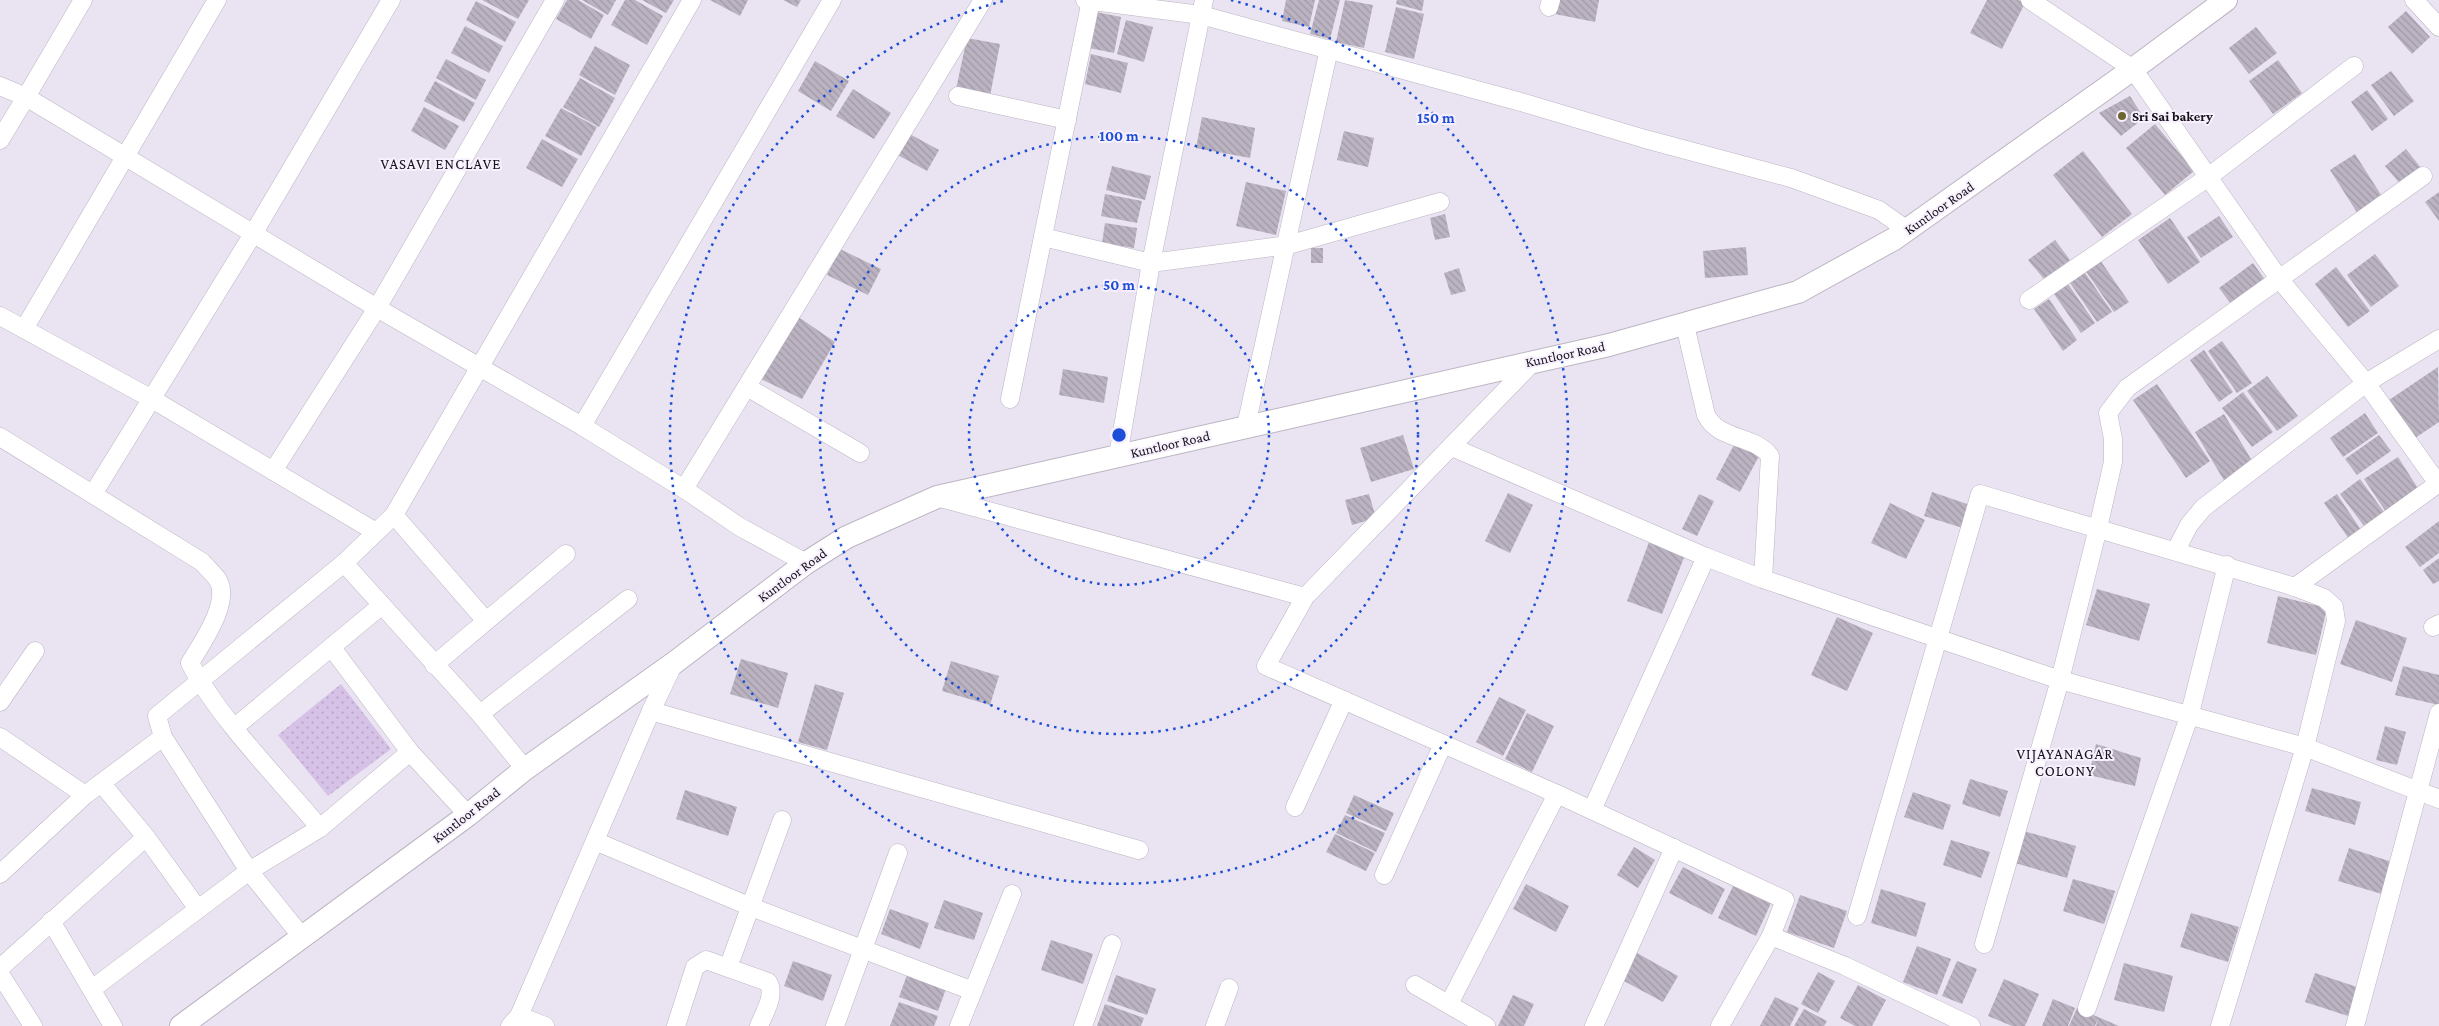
<svg xmlns="http://www.w3.org/2000/svg" width="2439" height="1026" viewBox="0 0 2439 1026" font-family="'Crimson Pro',serif">
	<defs>
		<pattern id="park-dots" width="8" height="8" patternUnits="userSpaceOnUse" patternTransform="scale(1.25)"><rect width="8" height="8" fill="#d6c1e7"/><path d="M2 2h.1M6 6h.1" fill="none" stroke="#b7a5c5" stroke-width="1.8" stroke-linecap="round"/></pattern>
		<pattern id="building-back-hatch" width="6" height="6" patternUnits="userSpaceOnUse" patternTransform="scale(1.25)"><rect width="6" height="6" fill="#bbb3c1"/><path d="M-1 5l2 2M0 0l6 6M5-1l2 2" fill="none" stroke="#a099a5"/></pattern>
	</defs>
	<rect width="100%" height="100%" fill="#eae3f1"/>
	<!-- park -->
	<polygon fill="url(#park-dots)" points="341,684 391,749 328,796 278,735"/>
	<!-- building -->
	<g fill="url(#building-back-hatch)">
		<polygon points="482,0 529,0 518,19"/>
		<polygon points="567,0 578,0 604,15 591,39 556,19"/>
		<polygon points="582,0 616,0 608,15"/>
		<polygon points="625,0 635,0 663,16 647,45 611,25"/>
		<polygon points="642,0 674,0 666,13"/>
		<polygon points="710,0 748,0 740,16"/>
		<polygon points="783,0 801,0 797,7"/>
		<polygon points="1286,0 1315,0 1309,27 1282,21"/>
		<polygon points="1319,0 1340,0 1330,39 1310,34"/>
		<polygon points="1345,0 1373,5 1364,48 1336,42"/>
		<polygon points="1397,0 1424,0 1422,11 1396,4"/>
		<polygon points="1558,0 1599,0 1595,22 1555,14"/>
		<polygon points="1987,0 2018,0 2025,3 2002,49 1970,33"/>
		<polygon points="476,1 516,22 505,42 466,20"/>
		<polygon points="1396,7 1424,14 1414,59 1385,52"/>
		<polygon points="2406,11 2430,37 2412,54 2388,27"/>
		<polygon points="1096,12 1121,17 1114,53 1089,48"/>
		<polygon points="1126,20 1153,27 1144,62 1117,54"/>
		<polygon points="465,26 503,46 489,73 451,53"/>
		<polygon points="2256,27 2277,53 2249,74 2229,48"/>
		<polygon points="967,38 1000,44 990,96 956,89"/>
		<polygon points="595,46 630,65 615,95 579,75"/>
		<polygon points="1091,54 1128,63 1121,93 1085,84"/>
		<polygon points="446,59 486,80 476,100 436,78"/>
		<polygon points="2278,60 2302,93 2273,114 2249,81"/>
		<polygon points="815,61 849,81 831,111 798,91"/>
		<polygon points="2391,71 2414,101 2394,116 2371,85"/>
		<polygon points="580,78 615,98 599,127 563,107"/>
		<polygon points="435,81 475,103 464,122 424,101"/>
		<polygon points="853,89 891,113 874,139 836,116"/>
		<polygon points="2367,90 2388,119 2372,131 2351,102"/>
		<polygon points="2130,96 2144,118 2121,136 2099,113"/>
		<polygon points="424,107 459,126 445,150 411,131"/>
		<polygon points="561,108 597,127 581,156 545,136"/>
		<polygon points="1202,117 1255,128 1250,158 1196,148"/>
		<polygon points="2155,124 2194,171 2165,195 2126,148"/>
		<polygon points="1344,131 1374,138 1368,167 1337,160"/>
		<polygon points="906,132 939,150 927,171 894,153"/>
		<polygon points="542,139 578,159 562,187 526,168"/>
		<polygon points="2406,149 2421,168 2401,185 2385,166"/>
		<polygon points="2083,151 2132,214 2102,237 2053,175"/>
		<polygon points="2355,154 2383,198 2358,214 2330,170"/>
		<polygon points="1112,166 1151,176 1145,200 1106,190"/>
		<polygon points="1246,182 1286,191 1276,235 1236,226"/>
		<polygon points="2439,192 2439,221 2425,202"/>
		<polygon points="1105,194 1142,201 1137,223 1101,216"/>
		<polygon points="1445,214 1450,237 1435,240 1430,218"/>
		<polygon points="2219,216 2233,237 2201,258 2187,237"/>
		<polygon points="2170,218 2200,262 2168,284 2138,240"/>
		<polygon points="1105,223 1137,228 1134,248 1102,243"/>
		<polygon points="2055,240 2070,260 2044,279 2028,260"/>
		<polygon points="1746,247 1748,275 1705,278 1703,251"/>
		<rect x="1311" y="248" width="12" height="15"/>
		<polygon points="840,249 881,269 868,295 827,275"/>
		<polygon points="2375,254 2399,286 2371,307 2347,275"/>
		<polygon points="2100,260 2129,302 2114,312 2085,270"/>
		<polygon points="2253,263 2268,284 2234,308 2219,288"/>
		<polygon points="2336,267 2370,311 2348,327 2315,284"/>
		<polygon points="1459,268 1466,291 1451,295 1444,273"/>
		<polygon points="2083,270 2112,312 2097,322 2068,280"/>
		<polygon points="2066,281 2095,323 2081,333 2052,291"/>
		<polygon points="2049,299 2077,340 2063,351 2034,309"/>
		<polygon points="797,316 835,342 802,399 761,379"/>
		<polygon points="2222,341 2252,383 2237,393 2208,351"/>
		<polygon points="2204,350 2233,392 2219,402 2190,360"/>
		<polygon points="2438,367 2439,422 2415,438 2389,400"/>
		<polygon points="1063,369 1108,377 1104,403 1059,395"/>
		<polygon points="2267,376 2298,416 2277,431 2247,391"/>
		<polygon points="2157,384 2210,461 2186,478 2133,400"/>
		<polygon points="2243,392 2273,432 2252,447 2222,408"/>
		<polygon points="2365,413 2378,433 2343,457 2330,438"/>
		<polygon points="2224,414 2254,464 2225,482 2195,432"/>
		<polygon points="1403,435 1414,469 1371,482 1360,448"/>
		<polygon points="2379,435 2391,451 2357,475 2345,459"/>
		<polygon points="1735,443 1759,456 1740,492 1716,479"/>
		<polygon points="2398,457 2419,490 2386,512 2364,479"/>
		<polygon points="2360,479 2384,512 2364,526 2340,494"/>
		<polygon points="1932,492 1970,505 1963,528 1924,516"/>
		<polygon points="1508,493 1533,505 1510,553 1485,541"/>
		<polygon points="1369,494 1376,518 1352,525 1345,500"/>
		<polygon points="1699,494 1714,501 1697,536 1682,529"/>
		<polygon points="2337,494 2361,530 2349,539 2324,503"/>
		<polygon points="1890,503 1925,520 1906,559 1871,543"/>
		<polygon points="2439,521 2439,553 2420,567 2405,547"/>
		<polygon points="1649,542 1685,555 1662,614 1627,601"/>
		<polygon points="2439,558 2439,581 2433,584 2423,570"/>
		<polygon points="2097,589 2150,604 2139,641 2086,625"/>
		<polygon points="2278,596 2327,608 2316,655 2267,643"/>
		<polygon points="1837,617 1873,633 1847,691 1811,675"/>
		<polygon points="2356,620 2407,638 2392,682 2340,664"/>
		<polygon points="741,659 788,673 778,708 730,694"/>
		<polygon points="951,661 999,676 990,705 942,691"/>
		<polygon points="2403,666 2439,675 2439,705 2395,695"/>
		<polygon points="815,684 844,693 827,750 798,742"/>
		<polygon points="1499,697 1526,710 1503,756 1476,742"/>
		<polygon points="1527,713 1554,726 1532,772 1505,759"/>
		<polygon points="2385,726 2406,732 2397,765 2376,760"/>
		<polygon points="2096,744 2141,758 2135,786 2089,775"/>
		<polygon points="1970,779 2008,791 2000,817 1962,804"/>
		<polygon points="2312,788 2361,802 2355,825 2305,811"/>
		<polygon points="685,790 737,807 728,836 676,819"/>
		<polygon points="1913,792 1951,805 1943,830 1904,817"/>
		<polygon points="1354,795 1394,813 1386,831 1346,813"/>
		<polygon points="1345,815 1385,833 1376,852 1336,833"/>
		<polygon points="2024,831 2076,846 2067,878 2015,863"/>
		<polygon points="1335,834 1375,853 1366,871 1326,852"/>
		<polygon points="1951,840 1990,852 1981,878 1943,865"/>
		<polygon points="1634,847 1655,860 1638,888 1617,875"/>
		<polygon points="2349,848 2392,862 2382,894 2338,881"/>
		<polygon points="1683,867 1725,889 1712,915 1669,893"/>
		<polygon points="2073,879 2115,891 2104,924 2063,911"/>
		<polygon points="1526,884 1569,906 1556,932 1513,909"/>
		<polygon points="1733,886 1771,903 1756,936 1718,918"/>
		<polygon points="1881,889 1926,903 1916,937 1871,923"/>
		<polygon points="1800,895 1847,911 1834,948 1787,932"/>
		<polygon points="944,900 983,913 974,940 934,928"/>
		<polygon points="890,909 929,923 920,949 881,934"/>
		<polygon points="2191,913 2239,927 2228,962 2180,947"/>
		<polygon points="1051,940 1093,954 1083,984 1041,970"/>
		<polygon points="1917,946 1951,959 1937,995 1903,982"/>
		<polygon points="1637,953 1678,976 1663,1002 1622,980"/>
		<polygon points="793,961 832,975 823,1001 784,986"/>
		<polygon points="1957,961 1977,969 1962,1004 1942,996"/>
		<polygon points="2124,963 2173,976 2164,1012 2114,1000"/>
		<polygon points="908,972 947,986 938,1011 899,997"/>
		<polygon points="1818,972 1835,981 1818,1013 1801,1004"/>
		<polygon points="2315,973 2357,987 2348,1016 2305,1002"/>
		<polygon points="1116,975 1156,989 1147,1015 1107,1001"/>
		<polygon points="2004,979 2039,994 2025,1026 2012,1026 1988,1016"/>
		<polygon points="1858,985 1886,1000 1872,1026 1855,1026 1840,1018"/>
		<polygon points="1513,995 1534,1004 1524,1026 1498,1026"/>
		<polygon points="1775,997 1799,1008 1790,1026 1760,1026"/>
		<polygon points="2053,999 2075,1008 2068,1026 2042,1026"/>
		<polygon points="899,1002 938,1016 934,1026 890,1026"/>
		<polygon points="1105,1004 1144,1018 1141,1026 1097,1026"/>
		<polygon points="2077,1008 2119,1026 2096,1026 2098,1019 2095,1026 2069,1026"/>
		<polygon points="1804,1009 1827,1021 1824,1026 1794,1026"/>
	</g>
	<g fill="none" stroke-linecap="round" stroke-linejoin="round">
		<!-- minor casing -->
		<g stroke="#bcb4c2" stroke-width="19">
			<g id="minor">
				<polyline points="83,0 26,97 377,308 582,426 684,489 740,527 806,563"/>
				<polyline points="1085,0 1201,15 1521,102 1645,139 1791,178 1879,210 1907,230"/>
				<polyline points="2030,0 2133,69 2280,280 2366,383 2439,485"/>
				<polyline points="2414,0 2439,27"/>
				<polyline points="1549,7 1551,0"/>
				<polyline points="0,86 26,97 0,140"/>
				<polyline points="958,96 1067,120"/>
				<polyline points="1043,237 1151,263 1288,245 1440,202"/>
				<polyline points="2029,300 2207,178 2354,66"/>
				<polyline points="0,316 152,399 376,532"/>
				<path d="M 1685,325 L 1706,415 C 1719,441 1753,434 1770,456 L 1763,579"/>
				<polyline points="24,329 217,0"/>
				<polyline points="1534,361 1305,597 1266,666 1557,794 1785,900 1771,936 1720,1026"/>
				<polyline points="747,387 860,453"/>
				<polyline points="1010,399 1091,0"/>
				<polyline points="582,426 832,0"/>
				<polyline points="1246,426 1329,49"/>
				<path d="M 0,437 L 202,562 C 207,568 214,574 218,580 C 231,603 201,644 190,663 C 219,719 278,778 320,828"/>
				<polyline points="1452,447 1706,557 1763,579 2060,680 2305,747 2439,799"/>
				<polyline points="1118,456 1151,263 1204,0"/>
				<polyline points="273,471 377,308 555,0"/>
				<polyline points="684,489 983,0"/>
				<polyline points="93,494 253,234 391,0"/>
				<polyline points="937,497 1305,597"/>
				<polyline points="394,515 486,621"/>
				<polyline points="2176,550 2189,525 2203,508 2366,383 2439,339"/>
				<polyline points="344,563 480,714 525,769"/>
				<polyline points="2433,627 2439,624"/>
				<polyline points="332,648 410,752 468,815"/>
				<polyline points="434,665 566,554"/>
				<polyline points="0,702 35,651"/>
				<polyline points="651,711 1139,850"/>
				<polyline points="480,714 628,599"/>
				<polyline points="235,727 382,605"/>
				<polyline points="0,737 85,795"/>
				<polyline points="102,784 146,837 198,909"/>
				<polyline points="1295,807 1344,700"/>
				<polyline points="1592,810 1706,557"/>
				<polyline points="595,841 751,907 973,991"/>
				<polyline points="0,874 85,795 163,737"/>
				<polyline points="1384,875 1443,744"/>
				<polyline points="1857,916 1980,494 2295,587"/>
				<polyline points="51,921 113,1026"/>
				<polyline points="1771,936 1845,966 1971,1026"/>
				<polyline points="302,937 249,871 163,737 157,716 344,563 394,515 692,0"/>
				<polyline points="1984,944 2060,680 2098,528 2113,462 2113,439 2108,413 2127,388 2423,176"/>
				<polyline points="732,957 782,820"/>
				<polyline points="0,968 146,837"/>
				<polyline points="0,974 33,1026"/>
				<polyline points="1415,985 1486,1026"/>
				<polyline points="92,989 249,871 320,828 410,752"/>
				<polyline points="1449,1004 1557,794"/>
				<polyline points="2087,1008 2189,717 2227,565"/>
				<polyline points="519,1016 545,1026"/>
				<polyline points="510,1026 519,1016 651,711 674,663"/>
				<path d="M 676,1026 L 695,967 L 706,960 L 768,982 C 776,995 764,1013 759,1026"/>
				<polyline points="835,1026 898,853"/>
				<polyline points="959,1026 1012,894"/>
				<polyline points="1083,1026 1112,944"/>
				<polyline points="1215,1026 1229,988"/>
				<polyline points="1594,1026 1674,848"/>
				<polyline points="2220,1026 2305,747 2336,621 2334,607 2324,598 2295,587 2439,483"/>
				<polyline points="2355,1026 2439,713"/>
			</g>
		</g>
		<!-- tertiary casing -->
		<g stroke="#bcb4c2" stroke-width="24">
			<polyline id="tertiary" points="181,1026 468,815 525,769 674,663 806,563 847,537 937,497 1609,345 1798,292 1894,239 2133,69 2226,0"/>
		</g>
		<!-- minor -->
		<use href="#minor" stroke="#fff" stroke-width="18"/>
		<!-- tertiary -->
		<use href="#tertiary" stroke="#fff" stroke-width="22"/>
	</g>
	<!-- distance rings -->
	<g fill="none" stroke="#1d4ed8" stroke-width="2.5" stroke-dasharray="2.5 5">
		<circle cx="1119" cy="435" r="150"/>
		<circle cx="1119" cy="435" r="299"/>
		<path d="M1231 0A449 449 0 1 1 1007 0"/>
	</g>
	<!-- markers -->
	<circle fill="#6e6532" stroke="#f8f0fe" stroke-width="2" cx="2122" cy="116" r="5"/>
	<g text-anchor="middle" stroke-width="4" stroke-linejoin="round" paint-order="stroke">
		<!-- poi labels -->
		<g font-size="14" font-weight="bold" fill="#151318" stroke="#f8f0fe" text-anchor="start">
			<text x="2132" y="121">Sri Sai bakery</text>
		</g>
		<!-- street labels -->
		<g font-size="14" fill="#151318" stroke="#f8f0fe">
			<text transform="translate(1939 208) rotate(-35)" y="5">Kuntloor Road</text>
			<text transform="translate(1565 354) rotate(-12)" y="5">Kuntloor Road</text>
			<text transform="translate(1170 444) rotate(-13)" y="5">Kuntloor Road</text>
			<text transform="translate(792 575) rotate(-36)" y="5">Kuntloor Road</text>
			<text transform="translate(466 815) rotate(-38)" y="5">Kuntloor Road</text>
		</g>
		<!-- neighbourhood labels -->
		<g font-size="15" letter-spacing="1" fill="#151318" stroke="#f8f0fe">
			<text x="441" y="169">VASAVI ENCLAVE</text>
			<text x="2065" y="759">VIJAYANAGAR<tspan x="2065" dy="17">COLONY</tspan></text>
		</g>
	</g>
	<circle cx="1119" cy="435" r="8" fill="#1d4ed8" stroke="#f8f0fe" stroke-width="2.5"/>
	<g font-size="15" text-anchor="middle" font-weight="bold" fill="#1d4ed8" stroke="#f8f0fe" stroke-width="4" stroke-linejoin="round" paint-order="stroke">
		<text x="1436" y="123">150 m</text>
		<text x="1119" y="141">100 m</text>
		<text x="1119" y="290">50 m</text>
	</g>
</svg>
